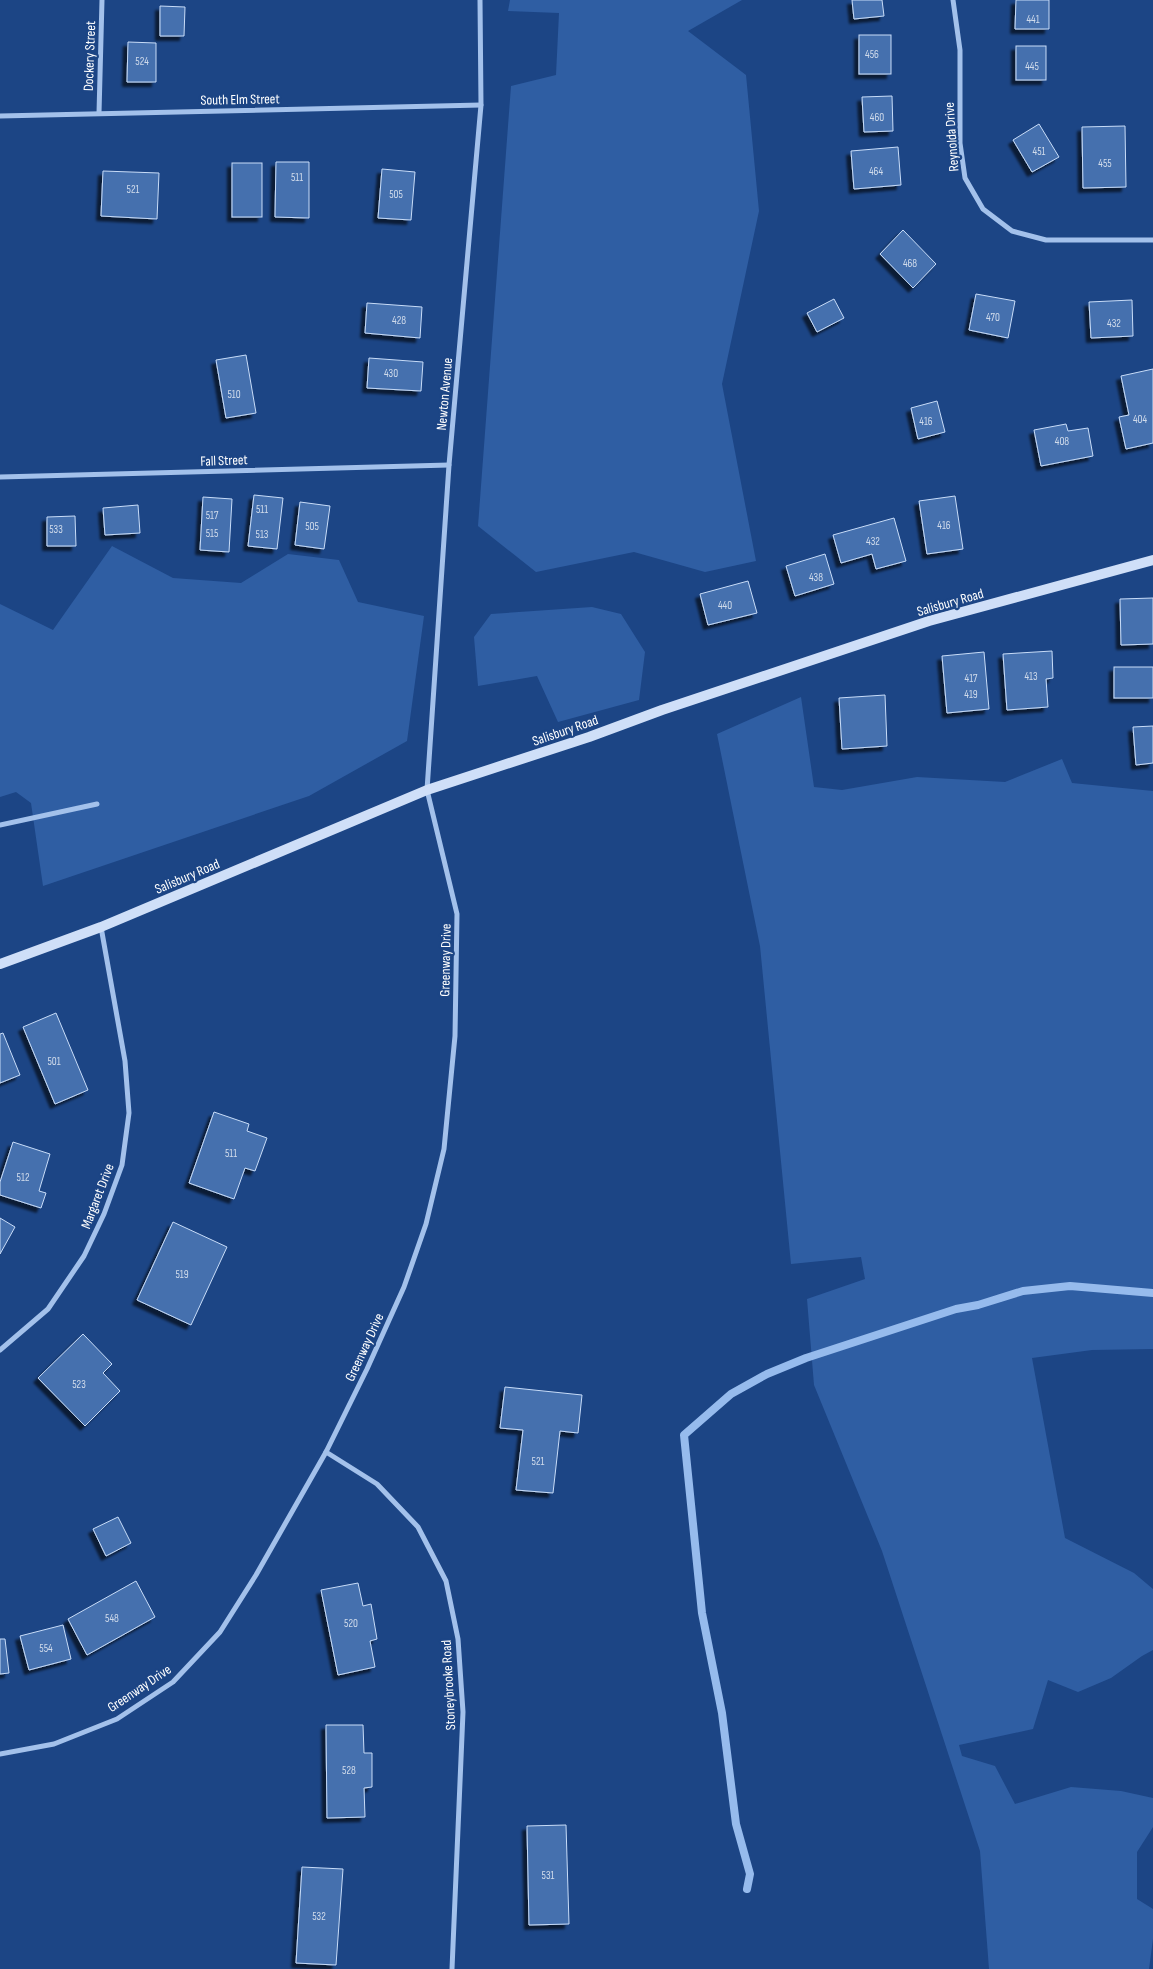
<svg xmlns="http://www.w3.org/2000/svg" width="1153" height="1969" viewBox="0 0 1153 1969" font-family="'Sofia Sans Condensed',sans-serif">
	<defs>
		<filter id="shadow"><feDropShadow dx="-4.5" dy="4.5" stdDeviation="1" flood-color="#0009"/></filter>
	</defs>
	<rect width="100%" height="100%" fill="#1c4585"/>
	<!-- green -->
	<g fill="#2f5ea3">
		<polygon points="510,0 742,0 688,31 746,75 759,211 722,384 756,561 705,572 634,552 536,572 478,526 511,86 556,75 559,13 508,11"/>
		<polygon points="112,546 173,578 241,583 288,554 339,560 358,602 424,616 407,741 309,796 43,886 31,803 16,792 0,797 0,604 53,630"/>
		<polygon points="592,607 621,614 645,652 639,700 558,722 537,676 478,686 474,637 491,614"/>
		<polygon points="801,697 814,787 842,790 917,777 1005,782 1062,759 1072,783 1153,791 1153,1349 1092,1350 1032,1358 1065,1538 1134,1573 1153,1589 1153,1650 1142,1656 1111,1678 1078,1692 1048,1680 1033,1729 959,1745 962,1756 995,1766 1015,1804 1071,1787 1121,1791 1153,1798 1153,1827 1137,1852 1137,1899 1153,1909 1153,1939 1149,1969 989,1969 980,1851 882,1551 814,1385 807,1299 865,1279 861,1257 791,1264 760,946 717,734"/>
	</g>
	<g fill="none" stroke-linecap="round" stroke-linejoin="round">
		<!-- stream -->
		<polyline stroke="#96bbed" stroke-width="8" points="747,1889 750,1874 736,1824 722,1713 702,1613 684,1435 731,1394 767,1374 806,1358 956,1309 978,1305 1023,1291 1070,1286 1153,1293"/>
	</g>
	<!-- building -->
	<g fill="#4470ae" stroke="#c8dcf8" filter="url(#shadow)">
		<polygon points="852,0 882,0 884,16 854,19"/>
		<polygon points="1016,0 1049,0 1049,29 1015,29"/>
		<polygon points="160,6 185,7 184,36 160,36"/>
		<rect x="859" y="35" width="32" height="39"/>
		<polygon points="128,42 156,43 156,82 127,82"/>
		<rect x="1016" y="46" width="30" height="34"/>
		<polygon points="892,96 893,131 864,132 862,97"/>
		<polygon points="1039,124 1059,157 1032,172 1013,140"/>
		<polygon points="1125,126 1126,187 1083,188 1082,127"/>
		<polygon points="898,147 901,185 854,189 851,151"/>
		<polygon points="276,162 309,162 309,218 275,217"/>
		<rect x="232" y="163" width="30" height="54"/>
		<polygon points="382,169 415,172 411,220 378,218"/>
		<polygon points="103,171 159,173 157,219 101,216"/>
		<polygon points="903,230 936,264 913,288 880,254"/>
		<polygon points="976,294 1015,301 1008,338 969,330"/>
		<polygon points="834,299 844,318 817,332 807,313"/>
		<polygon points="1132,300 1133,336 1091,338 1089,302"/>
		<polygon points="367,303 422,307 420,338 365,333"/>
		<polygon points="246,355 256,413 226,418 216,360"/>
		<polygon points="369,358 423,362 421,391 367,388"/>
		<polygon points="1153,369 1153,443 1126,449 1119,417 1129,415 1121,376"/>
		<polygon points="937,401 945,432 918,439 911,408"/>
		<polygon points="1066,424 1068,431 1088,428 1093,456 1041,466 1034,430"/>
		<polygon points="254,495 283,498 277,549 248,546"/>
		<polygon points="955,496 963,549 927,554 919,501"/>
		<polygon points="203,497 232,499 229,552 200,550"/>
		<polygon points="300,502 330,506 324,549 295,545"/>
		<polygon points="138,505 140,533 105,535 103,508"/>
		<polygon points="75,516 76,546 47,546 47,517"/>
		<polygon points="894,518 906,561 876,569 872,554 841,563 833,535"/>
		<polygon points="825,554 834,584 795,596 786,566"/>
		<polygon points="748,581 757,613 708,625 700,594"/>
		<polygon points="1153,598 1153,644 1121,645 1120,599"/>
		<polygon points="1052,651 1053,678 1046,679 1048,707 1007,710 1003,654"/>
		<polygon points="984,652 989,709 947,713 942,656"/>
		<rect x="1114" y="667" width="39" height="31"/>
		<polygon points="885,695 887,746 842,749 839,698"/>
		<polygon points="1153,726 1153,763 1136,765 1133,727"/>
		<polygon points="56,1013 88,1090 55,1104 23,1027"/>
		<polygon points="3,1033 20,1075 0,1083 0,1034"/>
		<polygon points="214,1112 249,1124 247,1131 267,1138 255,1171 245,1168 234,1199 189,1183"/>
		<polygon points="13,1142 50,1154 39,1191 46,1193 41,1208 0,1195 0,1182"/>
		<polygon points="0,1218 15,1227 0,1254"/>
		<polygon points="173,1222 227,1247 191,1325 137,1300"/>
		<polygon points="83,1334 112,1364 103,1373 120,1391 85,1426 38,1378"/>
		<polygon points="505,1387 582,1395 578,1433 560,1431 553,1493 516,1490 523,1430 500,1428"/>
		<polygon points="118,1517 131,1543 106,1556 93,1529"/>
		<polygon points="136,1581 155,1617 87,1655 68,1619"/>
		<polygon points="358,1583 363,1606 371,1604 377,1639 370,1641 375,1667 338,1675 321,1590"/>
		<polygon points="63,1625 71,1659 29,1670 20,1636"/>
		<polygon points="0,1639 5,1639 9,1673 0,1674"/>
		<polygon points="326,1725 363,1725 364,1753 372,1753 372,1787 364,1788 365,1817 327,1818"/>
		<polygon points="566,1825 569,1924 529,1925 527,1826"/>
		<polygon points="302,1867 343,1869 336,1965 296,1963"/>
	</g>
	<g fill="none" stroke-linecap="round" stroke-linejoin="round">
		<!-- street -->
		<g stroke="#a3c1eb" stroke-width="5">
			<polyline points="953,0 960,50 960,143 965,178 983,209 1012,231 1046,240 1153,240"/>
			<polyline points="99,113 102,0"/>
			<polyline points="0,116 481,105"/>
			<polyline points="0,477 449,465"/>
			<polyline points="0,825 97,804"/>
			<polyline points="0,1350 48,1309 84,1256 104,1214 122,1165 129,1113 125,1061 101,927"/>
			<polyline points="326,1452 377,1484 418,1527 446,1581 458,1639 463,1712 452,1969"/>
			<polyline points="0,1754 54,1744 117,1719 173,1682 220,1632 256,1575 326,1452 367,1369 404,1287 426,1224 444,1149 455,1036 457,914 427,790 449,465 481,105 480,0"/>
		</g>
		<!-- secondary -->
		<polyline stroke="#cfdff8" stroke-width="10" points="0,964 101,927 427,790 589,737 662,710 929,621 1153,560"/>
	</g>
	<g text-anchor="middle" stroke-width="4.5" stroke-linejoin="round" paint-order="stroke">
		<!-- number labels -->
		<g font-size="11" fill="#d0dbeb">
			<text x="1033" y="23">441</text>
			<text x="872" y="58">456</text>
			<text x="142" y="65">524</text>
			<text x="1032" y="70">445</text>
			<text x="877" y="121">460</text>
			<text x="1039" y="155">451</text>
			<text x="1105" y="167">455</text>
			<text x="876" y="175">464</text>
			<text x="297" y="181">511</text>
			<text x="133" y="193">521</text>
			<text x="396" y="198">505</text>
			<text x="910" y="267">468</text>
			<text x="993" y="321">470</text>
			<text x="399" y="324">428</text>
			<text x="1114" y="327">432</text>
			<text x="391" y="377">430</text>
			<text x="234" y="398">510</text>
			<text x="1140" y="423">404</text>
			<text x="926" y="425">416</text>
			<text x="1062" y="445">408</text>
			<text x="262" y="513">511</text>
			<text x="212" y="519">517</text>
			<text x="944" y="529">416</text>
			<text x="312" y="530">505</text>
			<text x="56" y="533">533</text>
			<text x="212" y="537">515</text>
			<text x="262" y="538">513</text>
			<text x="873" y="545">432</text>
			<text x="816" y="581">438</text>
			<text x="725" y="609">440</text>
			<text x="1031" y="680">413</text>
			<text x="971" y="682">417</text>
			<text x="971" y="698">419</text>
			<text x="54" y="1065">501</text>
			<text x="231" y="1157">511</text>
			<text x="23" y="1181">512</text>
			<text x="182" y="1278">519</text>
			<text x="79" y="1388">523</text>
			<text x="538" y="1465">521</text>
			<text x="112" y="1622">548</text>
			<text x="351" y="1627">520</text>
			<text x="46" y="1652">554</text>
			<text x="349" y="1774">528</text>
			<text x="548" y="1879">531</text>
			<text x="319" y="1920">532</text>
		</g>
		<!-- street labels -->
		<g font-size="14" fill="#fff" stroke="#1c4585">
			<text transform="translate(89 56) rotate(-88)" y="5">Dockery Street</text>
			<text transform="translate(240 99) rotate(-1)" y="5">South Elm Street</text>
			<text transform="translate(951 137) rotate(-94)" y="5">Reynolda Drive</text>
			<text transform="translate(444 394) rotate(-85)" y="5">Newton Avenue</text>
			<text transform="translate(224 460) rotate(-2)" y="5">Fall Street</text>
			<text transform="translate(950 602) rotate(-16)" y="5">Salisbury Road</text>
			<text transform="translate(565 730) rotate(-19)" y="5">Salisbury Road</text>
			<text transform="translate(187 876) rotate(-23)" y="5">Salisbury Road</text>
			<text transform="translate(445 960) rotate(-89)" y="5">Greenway Drive</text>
			<text transform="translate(97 1196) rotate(-69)" y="5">Margaret Drive</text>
			<text transform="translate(364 1347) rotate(-65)" y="5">Greenway Drive</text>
			<text transform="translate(448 1685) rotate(-93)" y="5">Stoneybrooke Road</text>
			<text transform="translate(139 1688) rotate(-34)" y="5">Greenway Drive</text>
		</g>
	</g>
</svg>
